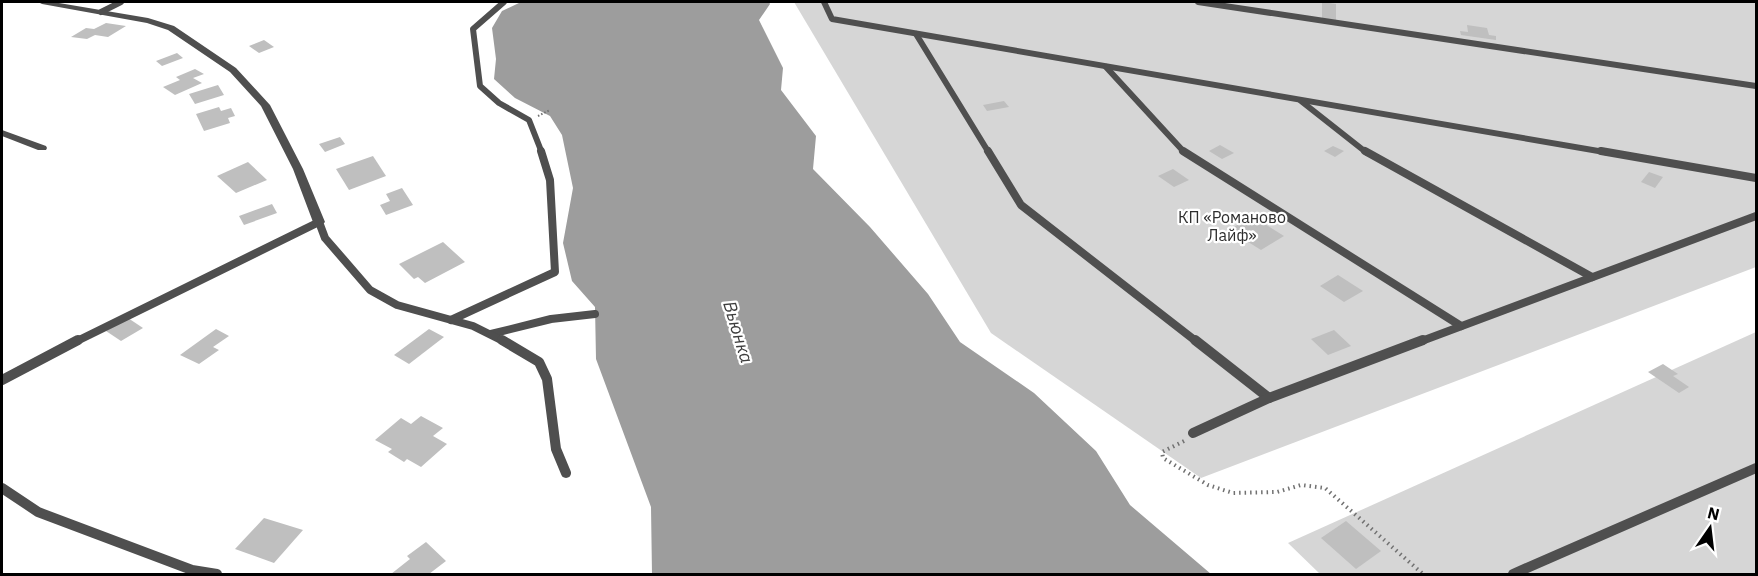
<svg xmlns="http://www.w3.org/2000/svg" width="1758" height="576" viewBox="0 0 1758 576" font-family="'IBM Plex Sans',sans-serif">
	<rect width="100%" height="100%" fill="#fff"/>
	<!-- green -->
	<g fill="#d6d6d6">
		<polygon points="794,2 1756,2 1756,267 1201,478 991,333"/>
		<polygon points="1756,332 1756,574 1320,574 1288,543"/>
	</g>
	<!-- water -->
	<polygon fill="#9d9d9d" points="521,2 769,2 770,4 759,20 783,68 781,90 816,136 813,169 870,227 928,294 960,342 1034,393 1096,451 1130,505 1211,574 652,574 651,507 596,359 595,307 572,281 563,243 573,188 562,135 550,116 515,98 494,79 496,59 492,28 502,11"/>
	<!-- building -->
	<g fill="#bfbfbf">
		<polygon points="1322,2 1336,4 1336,20 1322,18"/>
		<polygon points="106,23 126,26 108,37 95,35 87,39 71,37 86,28 94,29"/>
		<polygon points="1467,25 1487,28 1489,35 1496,36 1496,40 1461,35 1460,31 1468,32"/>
		<polygon points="264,40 274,47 259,53 249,46"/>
		<polygon points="177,53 183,58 162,66 156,61"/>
		<polygon points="195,69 204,74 193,78 202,83 175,95 163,87 180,80 176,77"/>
		<polygon points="218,85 224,95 195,104 189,94"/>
		<polygon points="1004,101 1009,107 987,111 983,105"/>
		<polygon points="219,107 221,111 231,108 235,116 228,118 230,123 204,131 196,114"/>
		<polygon points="340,137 345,144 325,152 319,144"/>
		<polygon points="1220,145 1234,153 1222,159 1209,151"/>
		<polygon points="1333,146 1344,151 1335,157 1324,151"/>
		<polygon points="373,156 386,176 349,190 336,169"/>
		<polygon points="248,162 267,180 236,193 217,176"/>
		<polygon points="1173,169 1189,180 1174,187 1158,176"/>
		<polygon points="1649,172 1663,177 1655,188 1641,182"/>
		<polygon points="402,188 413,205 386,215 380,205 390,201 386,194"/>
		<polygon points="272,204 277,213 244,225 239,216"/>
		<polygon points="1252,216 1284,236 1261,250 1229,230"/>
		<polygon points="443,242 465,262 425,283 418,277 414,279 399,264"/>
		<polygon points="1338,275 1363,291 1344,302 1320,286"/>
		<polygon points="128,318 143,328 121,341 106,331"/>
		<polygon points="216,329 229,336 213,347 219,350 199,364 180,355"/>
		<polygon points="429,329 444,337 409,364 394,355"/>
		<polygon points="1334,330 1351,346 1328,355 1311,339"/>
		<polygon points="1663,364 1678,374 1673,376 1689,387 1679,393 1648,372"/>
		<polygon points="421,416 443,428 433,436 447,444 421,467 407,459 404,462 388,452 392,449 375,440 401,418 411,424"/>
		<polygon points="264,518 303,530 274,563 235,549"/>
		<polygon points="1346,521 1381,551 1356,569 1321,538"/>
		<polygon points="426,542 446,561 429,574 391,574 410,559 407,556"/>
	</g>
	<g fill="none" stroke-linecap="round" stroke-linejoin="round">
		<!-- path-far1 -->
		<polyline stroke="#717171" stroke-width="2" stroke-dasharray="1.5 2" stroke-linecap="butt" points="538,116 550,110"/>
		<!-- path -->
		<polyline stroke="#717171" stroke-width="4" stroke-dasharray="1.5 4" stroke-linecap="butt" points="1184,441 1162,452 1163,458 1208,485 1233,493 1277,492 1301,485 1325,488 1423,574"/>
		<!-- service-far2 -->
		<g stroke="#4f4f4f" stroke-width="6">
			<polyline points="504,2 473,29 480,86 499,103 529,120 542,153"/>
			<polyline points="824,2 832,19 1610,153"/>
			<polyline points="1198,2 1756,86"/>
			<polyline points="101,12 121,2"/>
			<polyline points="916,34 989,153"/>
			<polyline points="1106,67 1185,153"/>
			<polyline points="1301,101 1367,153"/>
		</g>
		<!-- service-far1 -->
		<g stroke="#4f4f4f" stroke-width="8">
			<polyline points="988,151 1021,205 1197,342"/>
			<polyline points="1183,151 1461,326"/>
			<polyline points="1365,151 1592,277"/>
			<polyline points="1601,151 1756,178"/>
			<polyline points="451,320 555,272 550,180 541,151"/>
			<polyline points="491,334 551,319 595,314"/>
			<polyline points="75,342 319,222 325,238 370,290 397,305 473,326 505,342"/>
			<polyline points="1419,342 1756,216"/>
		</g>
		<!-- service -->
		<g stroke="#4f4f4f" stroke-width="10">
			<polyline points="502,340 539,362 547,379 556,449 566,473"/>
			<polyline points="1195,340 1269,398"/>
			<polyline points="2,380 78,340"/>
			<polyline points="1193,433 1269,398 1423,340"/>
			<polyline points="2,488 38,512 192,570 217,574"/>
			<polyline points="1513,574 1756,468"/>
		</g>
		<!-- minor -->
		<g fill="#4f4f4f" fill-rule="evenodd">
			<polygon points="38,2 53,2 148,18 174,26 236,68 270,105 303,169 325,222 323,224 319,226 313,222 293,169 261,106 230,72 168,30 147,23 42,4"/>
			<polygon points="2,130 46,146 47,148 46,150 38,150 2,136"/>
		</g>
	</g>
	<g text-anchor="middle" stroke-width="4.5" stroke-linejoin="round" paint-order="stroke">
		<!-- park labels -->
		<g font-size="16" fill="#2d2d2d" stroke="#fff">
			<text x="1232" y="223">КП «Романово<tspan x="1232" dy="18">Лайф»</tspan></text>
		</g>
		<!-- water labels -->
		<g font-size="18" font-style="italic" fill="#3e3e3e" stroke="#fff">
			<text transform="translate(738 332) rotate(73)" y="6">Вьюнка</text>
		</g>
	</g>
	<!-- border -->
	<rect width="1758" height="576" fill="none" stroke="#000000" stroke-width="6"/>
	<!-- north arrow -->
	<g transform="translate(1710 528) rotate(14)" stroke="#ffffff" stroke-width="4.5" paint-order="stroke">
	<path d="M0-4.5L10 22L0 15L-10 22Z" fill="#000000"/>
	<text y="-9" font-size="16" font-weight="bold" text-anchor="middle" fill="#000000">N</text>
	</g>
</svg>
